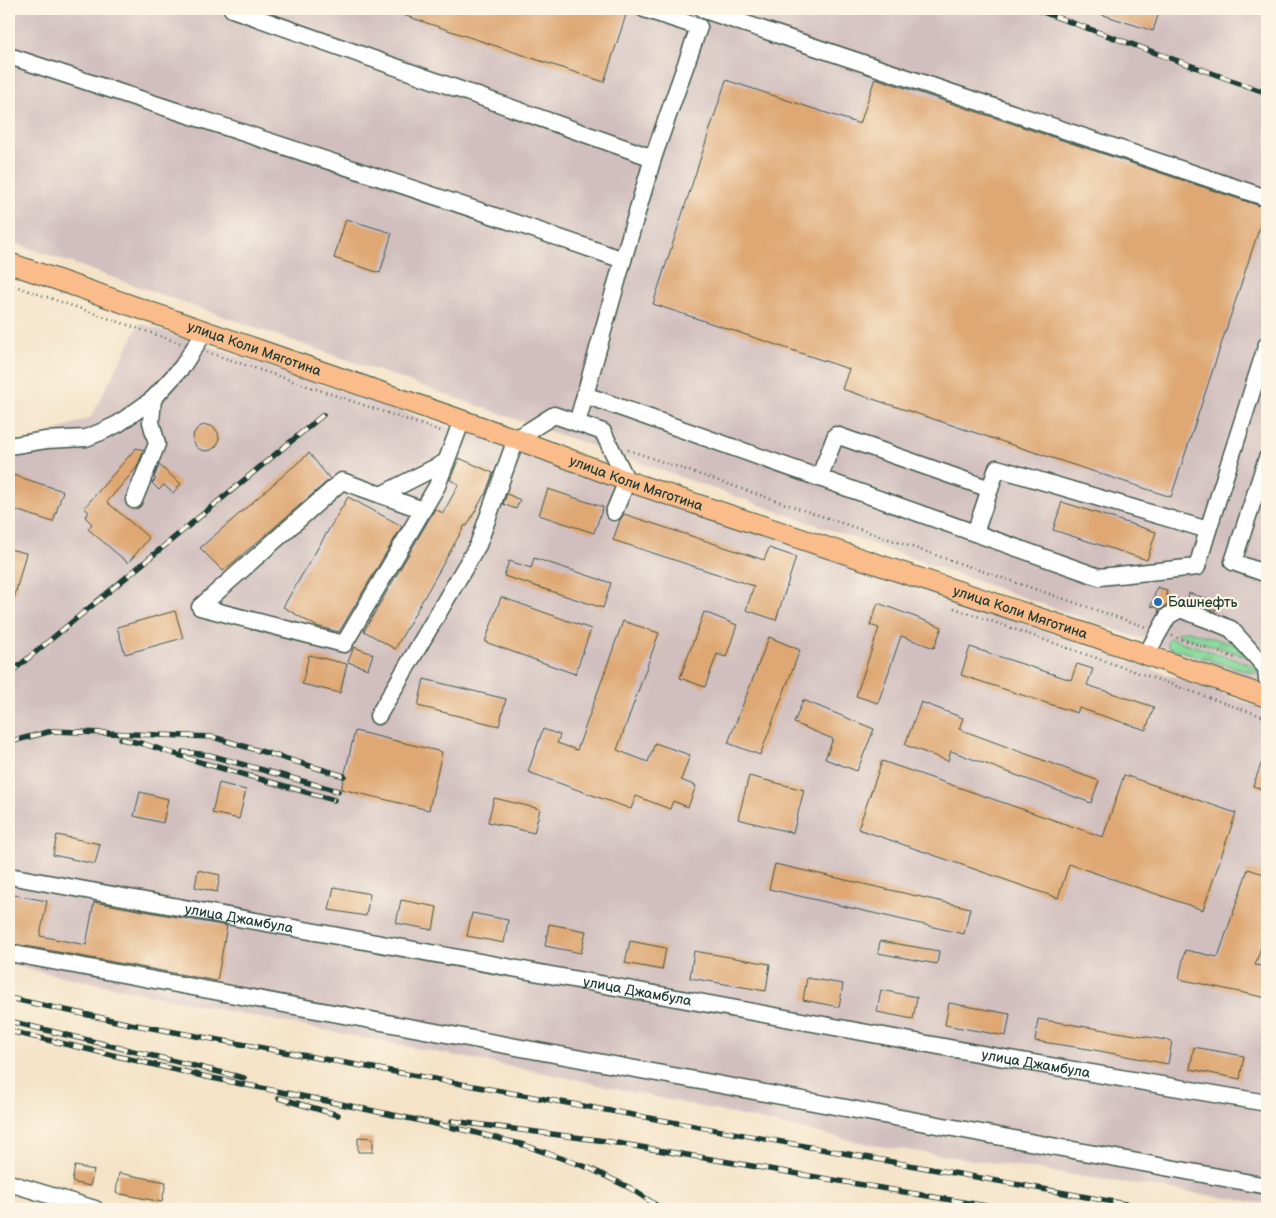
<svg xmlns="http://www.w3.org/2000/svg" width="1276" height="1218" viewBox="0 0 1276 1218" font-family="'Balsamiq Sans',sans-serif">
	<defs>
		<pattern id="grass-tufts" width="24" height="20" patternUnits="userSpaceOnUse" patternTransform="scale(1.25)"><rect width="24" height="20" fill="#81d698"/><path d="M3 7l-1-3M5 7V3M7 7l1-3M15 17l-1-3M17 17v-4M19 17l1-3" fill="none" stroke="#69af7d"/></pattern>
	</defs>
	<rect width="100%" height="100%" fill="#fcf5e5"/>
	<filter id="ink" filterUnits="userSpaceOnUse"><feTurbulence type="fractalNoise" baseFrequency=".02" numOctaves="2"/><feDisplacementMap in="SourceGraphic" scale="10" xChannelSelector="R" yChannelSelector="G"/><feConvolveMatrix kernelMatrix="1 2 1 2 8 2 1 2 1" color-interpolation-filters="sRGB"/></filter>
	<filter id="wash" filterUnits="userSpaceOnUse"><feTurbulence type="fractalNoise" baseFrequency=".0096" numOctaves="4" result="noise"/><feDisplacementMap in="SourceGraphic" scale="20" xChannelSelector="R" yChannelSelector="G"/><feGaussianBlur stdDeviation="1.12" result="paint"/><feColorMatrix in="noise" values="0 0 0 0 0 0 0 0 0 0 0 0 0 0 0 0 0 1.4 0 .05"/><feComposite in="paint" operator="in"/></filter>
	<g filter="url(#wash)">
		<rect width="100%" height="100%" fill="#f4e3c7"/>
		<!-- industrial -->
		<g fill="#d1bfbf">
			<polygon points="9,9 1267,9 1267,683 9,241"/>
			<polygon points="140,323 901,579 1267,710 1267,1204 873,1145 574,1079 247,1015 9,965 9,449 91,417"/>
		</g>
		<!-- grass -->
		<g fill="url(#grass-tufts)" stroke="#508a66">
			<polygon points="1183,631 1189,631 1237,645 1249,657 1176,634"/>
			<polygon points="1170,638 1258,667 1258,672 1252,673 1168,647 1167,642"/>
		</g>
		<g id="blocks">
			<!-- building -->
			<g fill="#dea773">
				<polygon points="391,9 628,9 604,82 391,11"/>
				<polygon points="1091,9 1160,9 1153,31 1091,11"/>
				<polygon points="875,78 1266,208 1171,497 842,389 849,369 653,304 726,80 860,124"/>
				<polygon points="346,219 392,233 380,273 334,258"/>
				<circle cx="206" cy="438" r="13"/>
				<polygon points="136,448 144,450 137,467 107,502 149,538 128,563 88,529 92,524 85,517 89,512 84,508"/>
				<polygon points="309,453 330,479 262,538 223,571 200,548"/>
				<polygon points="459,458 493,473 485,495 484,495 467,526 465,525 395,649 364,631 435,509 443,513 459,484 450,480"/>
				<polygon points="159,465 181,484 173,493 164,485 159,490 152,483 156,479 154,478"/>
				<polygon points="13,475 63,491 53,522 9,508 9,488"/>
				<polygon points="548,489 603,507 594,533 539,515"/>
				<polygon points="507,494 520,500 516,509 503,504"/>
				<polygon points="348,497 402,526 339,632 316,626 283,607"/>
				<polygon points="1062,502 1156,532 1147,560 1053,530"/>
				<polygon points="624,514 764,560 769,548 796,557 776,620 746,610 754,586 613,540 620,520"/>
				<polygon points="9,549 26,553 12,606 9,606"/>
				<polygon points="534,558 611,583 603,608 504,576 509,561 531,568"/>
				<polygon points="1157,587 1167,590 1166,595 1179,599 1163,607 1158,613 1159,608 1151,606"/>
				<polygon points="1189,593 1218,602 1215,611 1187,601"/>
				<polygon points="501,597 591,629 575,674 485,642"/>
				<polygon points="878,603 942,627 934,648 901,636 878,703 856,696 879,628 870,625"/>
				<polygon points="175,611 183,638 125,654 117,627"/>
				<polygon points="704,612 737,625 726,657 717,654 705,687 680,678"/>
				<polygon points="623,621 659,633 617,750 648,762 655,743 690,755 681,780 696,786 688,807 673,801 670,809 636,796 631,809 528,772 543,729 560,735 557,743 577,750"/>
				<polygon points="769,637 800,650 760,755 728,743"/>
				<polygon points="354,647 373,654 368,669 348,662"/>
				<polygon points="970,647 1071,680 1077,664 1093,669 1087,685 1154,707 1146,730 1079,708 1077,713 961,675"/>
				<polygon points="309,655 347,664 340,693 302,684"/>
				<polygon points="424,679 506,699 499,726 418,706"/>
				<polygon points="803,700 874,729 857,771 825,759 833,739 794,723"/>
				<polygon points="921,702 963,718 959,729 1099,781 1091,803 951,751 948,761 905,745"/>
				<polygon points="355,731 442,752 429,810 341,789"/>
				<polygon points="1266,751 1267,751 1267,791 1253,786"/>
				<polygon points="882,761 1103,837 1124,775 1236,813 1203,910 1069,864 1058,898 858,829"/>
				<polygon points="749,776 804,790 793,833 738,819"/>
				<polygon points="219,783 246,790 239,819 212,813"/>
				<polygon points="140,792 168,799 163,823 134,816"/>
				<polygon points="494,798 540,809 534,833 488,822"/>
				<polygon points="57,835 100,844 95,864 53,855"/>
				<polygon points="775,864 970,908 964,934 769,889"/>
				<polygon points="1248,869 1267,875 1267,931 1255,965 1267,967 1267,998 1179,979 1185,950 1218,957"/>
				<polygon points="198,870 220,875 217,892 195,887"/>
				<polygon points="334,887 370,894 366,916 329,910"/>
				<polygon points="9,894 47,901 40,936 86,945 94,902 227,926 217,981 9,943"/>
				<polygon points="401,900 437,907 433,930 396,923"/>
				<polygon points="472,913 508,920 504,943 467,936"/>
				<polygon points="549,924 586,931 581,953 545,946"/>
				<polygon points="630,941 666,948 662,970 625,963"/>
				<polygon points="880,941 939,951 937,964 878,953"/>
				<polygon points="694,951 770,964 766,991 690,978"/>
				<polygon points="807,978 843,984 839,1007 803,1000"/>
				<polygon points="881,990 917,997 913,1019 877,1012"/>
				<polygon points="949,1003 1010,1014 1006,1036 945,1025"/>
				<polygon points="1038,1019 1172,1041 1168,1064 1089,1049 1035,1041"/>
				<polygon points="1194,1047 1244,1056 1240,1079 1190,1069"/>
				<polygon points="358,1137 373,1138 373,1152 358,1152"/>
				<polygon points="75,1166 94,1170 90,1186 72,1182"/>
				<polygon points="119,1173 166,1182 162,1202 116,1193"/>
			</g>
		</g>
	</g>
	<g filter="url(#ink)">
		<use href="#blocks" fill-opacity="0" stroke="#3f564a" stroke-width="1"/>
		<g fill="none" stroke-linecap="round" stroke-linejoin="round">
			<!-- minor casing -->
			<g stroke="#3f564a" stroke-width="19">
				<g id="minor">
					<polyline points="232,9 653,158"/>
					<polyline points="704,10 1267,198"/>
					<path d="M 9,56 C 214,124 420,189 623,260 L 653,158 L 699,27 L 644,9"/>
					<polyline points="623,260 585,395 1099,577 1197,567 1208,530 1267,344"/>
					<polyline points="577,423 585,395"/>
					<polyline points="9,446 46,440 86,438 101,432 118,424 153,399 182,367 205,331"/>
					<polyline points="1267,458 1233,562 1267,574"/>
					<polyline points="819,478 836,435 990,489"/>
					<polyline points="381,495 446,462"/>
					<polyline points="134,500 157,444 151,422 153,399"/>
					<polyline points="423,510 342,481 200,607 344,644 437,486 462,420"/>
					<polyline points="975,533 997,468 1208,530"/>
					<polyline points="1146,655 1168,616 1180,609 1212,621 1231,629 1266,668 1267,679"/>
					<polyline points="378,716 478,545 516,439 554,415 603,432 627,481 614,512"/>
					<path id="s1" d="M 9,876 L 1004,1058 L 1267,1103"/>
					<polyline points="9,953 1267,1186"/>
					<polyline points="9,1183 95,1209"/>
				</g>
			</g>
			<!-- major casing -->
			<g stroke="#3f564a" stroke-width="22">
				<g id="major">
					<path id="s2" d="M 9,263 L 516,439 L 627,481 L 1087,634 L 1267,697"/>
				</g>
			</g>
			<!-- path -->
			<g stroke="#3f564a" stroke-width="2.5" stroke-dasharray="1 4" stroke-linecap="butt">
				<polyline points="9,284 180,343"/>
				<polyline points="207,352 443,432"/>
				<polyline points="628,450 1146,627"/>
				<polyline points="954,608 1267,718"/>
				<polyline points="1172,636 1238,659"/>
			</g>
			<!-- minor -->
			<use href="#minor" stroke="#fff" stroke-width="16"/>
			<!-- major -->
			<use href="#major" stroke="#f9bc8a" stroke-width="20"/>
			<!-- rail casing -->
			<g stroke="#1f3d34" stroke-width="5.5">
				<g id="rail">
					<polyline points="789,9 818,11 826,9"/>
					<polyline points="1034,9 1267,93"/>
					<polyline points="9,674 323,415"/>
					<polyline points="121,739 144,744 203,763 334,800"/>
					<polyline points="9,742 52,731 213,737 344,776"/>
					<polyline points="183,752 209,755 338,791"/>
					<polyline points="9,998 130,1024 1153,1209"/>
					<polyline points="9,1021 244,1078"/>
					<polyline points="9,1031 207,1077 336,1103 469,1131 524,1145 589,1168 630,1188 662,1209"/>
					<polyline points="279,1098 338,1115"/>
					<polyline points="452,1121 605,1141 1004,1209"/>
				</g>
			</g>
			<!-- rail -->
			<use href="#rail" stroke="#fcf5e5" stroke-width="4" stroke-dasharray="11" stroke-linecap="butt"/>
		</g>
	</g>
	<!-- markers -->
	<circle fill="#1f6fb2" stroke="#fcf5e5" stroke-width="2" cx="1158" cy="602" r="5"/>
	<g text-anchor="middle" stroke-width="4.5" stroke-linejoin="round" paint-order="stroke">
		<!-- street labels -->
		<g font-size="14" fill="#1f3d34" stroke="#fcf5e5">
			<text dy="5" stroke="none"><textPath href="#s2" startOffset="260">улица Коли Мяготина</textPath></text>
			<text dy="5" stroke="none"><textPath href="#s2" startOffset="665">улица Коли Мяготина</textPath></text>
			<text dy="5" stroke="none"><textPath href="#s2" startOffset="1070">улица Коли Мяготина</textPath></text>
			<text dy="5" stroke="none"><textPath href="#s1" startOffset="234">улица Джамбула</textPath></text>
			<text dy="5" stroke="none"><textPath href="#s1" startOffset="639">улица Джамбула</textPath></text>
			<text dy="5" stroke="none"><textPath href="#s1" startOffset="1044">улица Джамбула</textPath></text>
		</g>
		<!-- poi labels -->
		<g font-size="14" fill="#1f3d34" stroke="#fcf5e5" text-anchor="start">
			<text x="1168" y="607">Башнефть</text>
		</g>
	</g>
	<!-- margin -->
	<rect width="1276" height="1218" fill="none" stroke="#fcf5e5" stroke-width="30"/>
</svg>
